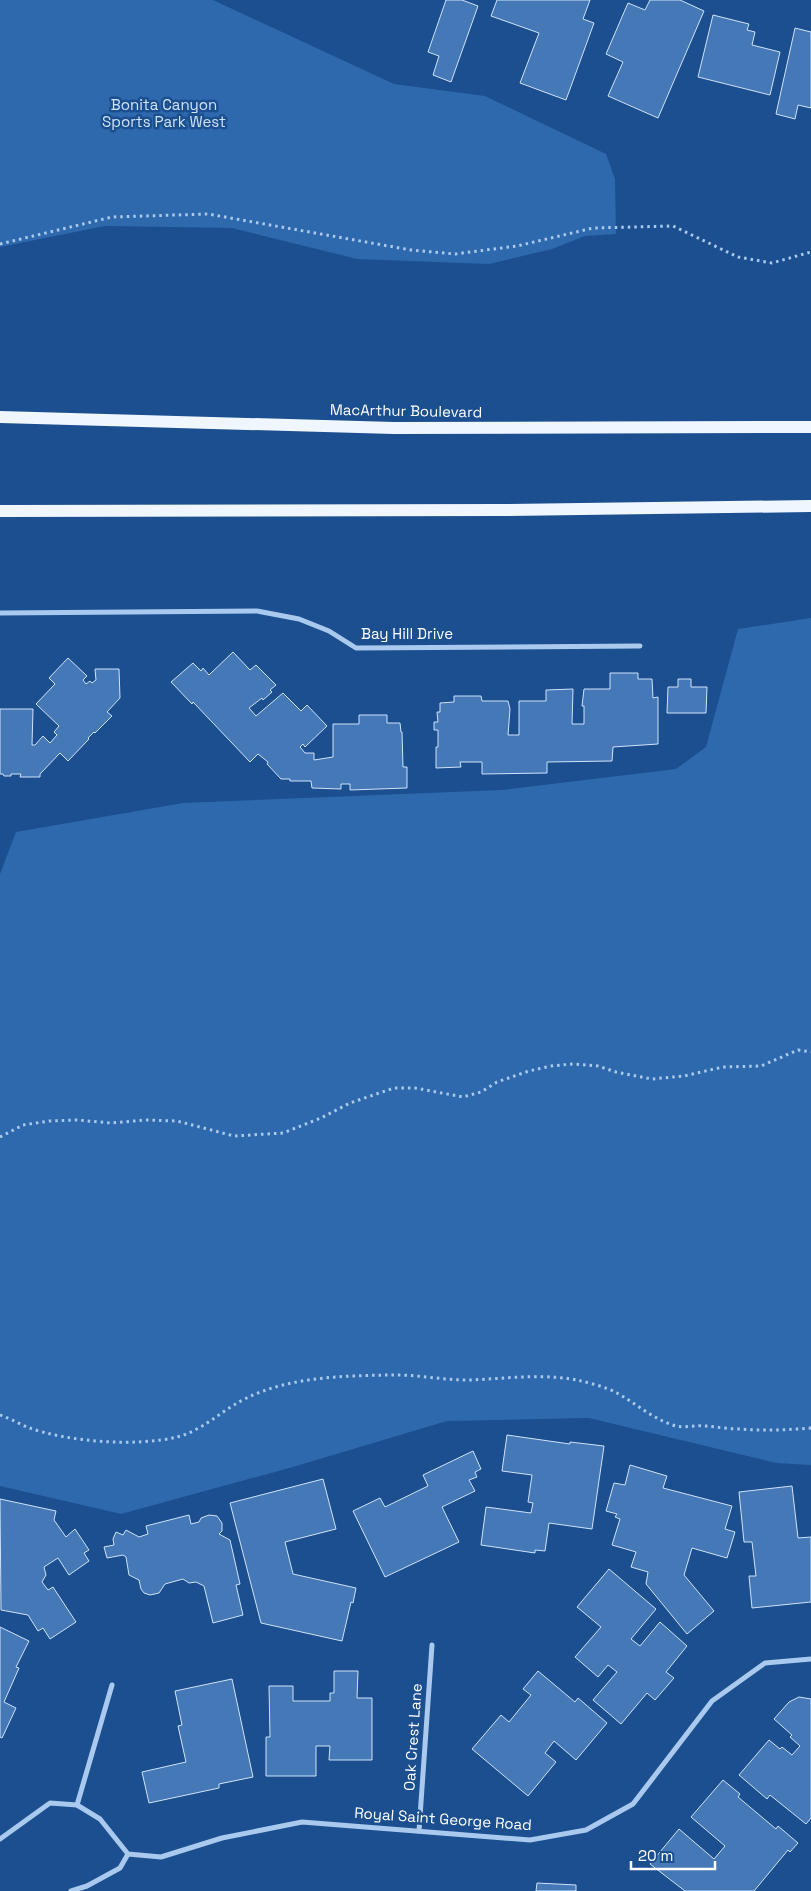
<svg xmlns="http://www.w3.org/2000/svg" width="811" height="1891" viewBox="0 0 811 1891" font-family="'Space Grotesk',sans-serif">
	<rect width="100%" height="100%" fill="#1b4f8f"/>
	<!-- green -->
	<g fill="#2e69ad">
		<polygon points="0,0 213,0 394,84 485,96 606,154 615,179 616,234 585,236 552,249 489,264 357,259 232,228 105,226 0,247"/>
		<polygon points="811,618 811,1465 776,1463 589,1418 447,1421 293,1467 121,1514 0,1486 0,874 16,832 183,803 502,790 676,769 706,747 738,629"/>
	</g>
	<!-- building -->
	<g fill="#4478b7" stroke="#cfe3fa">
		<polygon points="446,0 462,0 478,6 451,82 433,75 439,56 428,52"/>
		<polygon points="497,0 590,0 583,19 594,23 566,100 520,83 539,33 491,16"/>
		<polygon points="650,0 680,0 704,11 658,118 608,96 623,62 606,54 628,3 645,10"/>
		<polygon points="713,15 749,24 747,30 755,32 752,45 780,52 770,95 698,77"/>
		<polygon points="795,28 811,32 811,108 798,105 795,119 776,114"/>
		<polygon points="233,652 250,670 256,665 276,685 270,690 272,692 263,700 262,698 249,708 256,716 283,693 301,711 307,705 327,726 305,747 303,744 300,747 305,753 314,753 314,760 333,757 333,724 359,724 359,715 387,715 387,723 400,723 401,732 402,732 403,767 407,767 407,788 350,790 350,784 341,784 341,789 312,788 311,781 290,781 290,779 281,779 267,764 268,762 258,754 250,762 193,702 192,704 171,682 193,663 201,671 203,668 209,675"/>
		<polygon points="68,658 87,676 83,680 86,684 90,681 92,683 96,680 95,669 119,669 120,698 107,712 112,716 95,733 94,732 88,738 89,739 68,761 60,753 40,774 40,777 20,777 21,774 11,774 11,776 4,776 3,774 0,774 0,709 33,709 32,745 35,745 43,736 50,743 57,735 54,732 59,726 36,704 55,684 49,678"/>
		<polygon points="610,673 638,673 638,679 652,679 653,698 658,697 658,744 613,747 612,761 547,762 547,773 482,774 482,762 460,762 461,767 436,768 436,747 438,747 438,730 434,730 434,722 438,722 437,712 440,712 440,703 454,702 454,696 481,696 482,701 508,701 510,709 508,735 519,735 519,701 546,701 546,690 573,689 572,724 584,724 584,706 582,706 584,689 610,689"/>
		<polygon points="678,679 691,679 691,687 707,687 706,713 667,713 668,687 678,687"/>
		<polygon points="507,1435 570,1444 570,1442 604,1446 592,1529 549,1523 545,1551 535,1550 535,1553 481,1545 486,1507 531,1513 533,1503 528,1502 532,1475 502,1471"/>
		<polygon points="473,1451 481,1469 475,1472 477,1477 469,1480 475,1491 442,1507 459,1542 385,1577 353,1511 380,1498 385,1507 428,1486 423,1475"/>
		<polygon points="630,1465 667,1476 663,1488 732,1506 725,1529 735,1532 727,1558 692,1548 684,1575 714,1611 687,1634 646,1584 648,1572 631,1567 636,1552 612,1545 620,1519 615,1517 617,1514 606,1511 614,1483 625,1485"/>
		<polygon points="323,1479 336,1529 285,1542 293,1574 356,1588 353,1603 351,1602 342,1641 261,1623 230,1503"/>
		<polygon points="792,1486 798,1538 811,1537 811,1602 752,1608 749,1576 756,1576 752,1542 744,1542 739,1492"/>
		<polygon points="0,1499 56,1511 54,1520 66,1537 75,1529 89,1550 84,1553 89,1561 69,1575 58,1558 44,1567 46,1575 42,1582 48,1590 53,1587 76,1622 50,1639 43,1628 38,1631 28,1615 1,1610"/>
		<polygon points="189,1515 191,1524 199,1522 201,1518 209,1515 217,1516 222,1523 222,1531 219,1534 230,1540 240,1584 236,1585 243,1615 213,1623 204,1586 196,1582 189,1583 183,1579 165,1584 159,1593 150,1595 144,1593 141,1589 139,1580 129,1575 126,1557 123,1555 107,1558 104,1547 114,1545 113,1539 116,1532 123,1535 126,1530 139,1537 148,1534 146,1526"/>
		<polygon points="609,1569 656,1609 631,1639 640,1646 660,1622 687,1646 666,1672 674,1678 655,1700 647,1693 621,1724 593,1700 617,1672 608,1665 598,1677 575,1657 601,1627 577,1607"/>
		<polygon points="0,1627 29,1641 16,1667 19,1668 4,1702 16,1708 2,1738 0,1737"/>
		<polygon points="334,1671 358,1671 357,1698 372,1698 372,1760 329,1760 330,1746 316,1746 316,1776 266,1776 266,1737 270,1737 269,1686 293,1686 293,1701 330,1701 330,1693 334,1693"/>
		<polygon points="538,1671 575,1702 578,1698 607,1723 576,1760 554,1741 545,1753 556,1762 528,1796 472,1749 501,1715 509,1722 531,1695 523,1689"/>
		<polygon points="232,1679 253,1777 219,1784 219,1788 149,1803 142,1772 186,1762 178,1726 182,1725 175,1691"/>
		<polygon points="799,1697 811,1699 811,1818 806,1824 770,1795 767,1799 739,1775 769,1740 780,1749 782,1747 792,1755 800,1746 790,1737 792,1735 774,1719 789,1702"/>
		<polygon points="723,1780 740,1794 738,1797 776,1829 778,1826 798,1843 790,1852 788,1850 754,1891 685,1891 650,1864 679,1829 714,1859 725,1846 691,1817"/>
		<polygon points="537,1883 576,1885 576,1891 536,1891"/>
	</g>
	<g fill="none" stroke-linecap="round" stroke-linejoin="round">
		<!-- path -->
		<g stroke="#a9c9ee" stroke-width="3" stroke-dasharray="2.5 4" stroke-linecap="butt">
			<polyline points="0,244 112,217 208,214 411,250 455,254 517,246 593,228 673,226 738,257 772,263 811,252"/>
			<polyline points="0,1137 23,1125 49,1121 77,1120 111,1123 146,1120 177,1121 234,1136 283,1133 321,1118 350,1103 394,1088 415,1088 463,1097 481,1092 497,1082 529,1071 551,1066 573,1064 598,1066 616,1072 652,1079 684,1076 723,1067 761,1066 798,1050 811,1052"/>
			<path d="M 0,1415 C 9,1418 18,1423 27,1427 C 67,1442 136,1447 177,1437 C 201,1431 219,1413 239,1402 C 284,1377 338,1376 388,1375 C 414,1374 441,1380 468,1380 C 504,1379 540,1373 577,1380 C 590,1383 606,1387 617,1393 C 637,1404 654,1420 676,1426 C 685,1428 696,1425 706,1426 C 717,1427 728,1429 739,1429 C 763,1431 787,1430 811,1428"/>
		</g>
		<!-- street -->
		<g stroke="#a9c9ee" stroke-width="5">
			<polyline points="0,613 257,611 299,619 329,631 356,648 640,646"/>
			<polyline points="77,1805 112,1685"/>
			<polyline points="419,1831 432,1645"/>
			<polyline points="0,1839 50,1803 77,1805 100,1819 128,1854 161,1857 222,1838 302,1822 530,1840 586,1830 633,1804 712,1701 765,1663 811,1659"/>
			<polyline points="71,1891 87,1886 120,1868 128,1854"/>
		</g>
		<!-- primary -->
		<g stroke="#f0f6ff" stroke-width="12">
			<polyline points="0,417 394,428 811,427"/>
			<polyline points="0,511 503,510 811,506"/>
		</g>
	</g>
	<g text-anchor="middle" stroke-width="5" stroke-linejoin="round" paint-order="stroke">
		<!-- park labels -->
		<g font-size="15" fill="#cfe3fa" stroke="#1b4f8f">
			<text x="164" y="110">Bonita Canyon<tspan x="164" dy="17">Sports Park West</tspan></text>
		</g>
		<!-- street labels -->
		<g font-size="15" fill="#fff" stroke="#1b4f8f">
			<text transform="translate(406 411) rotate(1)" y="5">MacArthur Boulevard</text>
			<text x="407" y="639">Bay Hill Drive</text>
			<text transform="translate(413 1737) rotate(-86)" y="5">Oak Crest Lane</text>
			<text transform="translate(443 1819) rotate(4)" y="5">Royal Saint George Road</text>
		</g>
	</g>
	<!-- scale -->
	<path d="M631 1861v8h84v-8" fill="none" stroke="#ffffff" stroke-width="2.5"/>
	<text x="638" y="1861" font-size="15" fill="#ffffff" stroke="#1b4f8f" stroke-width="4" paint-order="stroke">20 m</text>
</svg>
